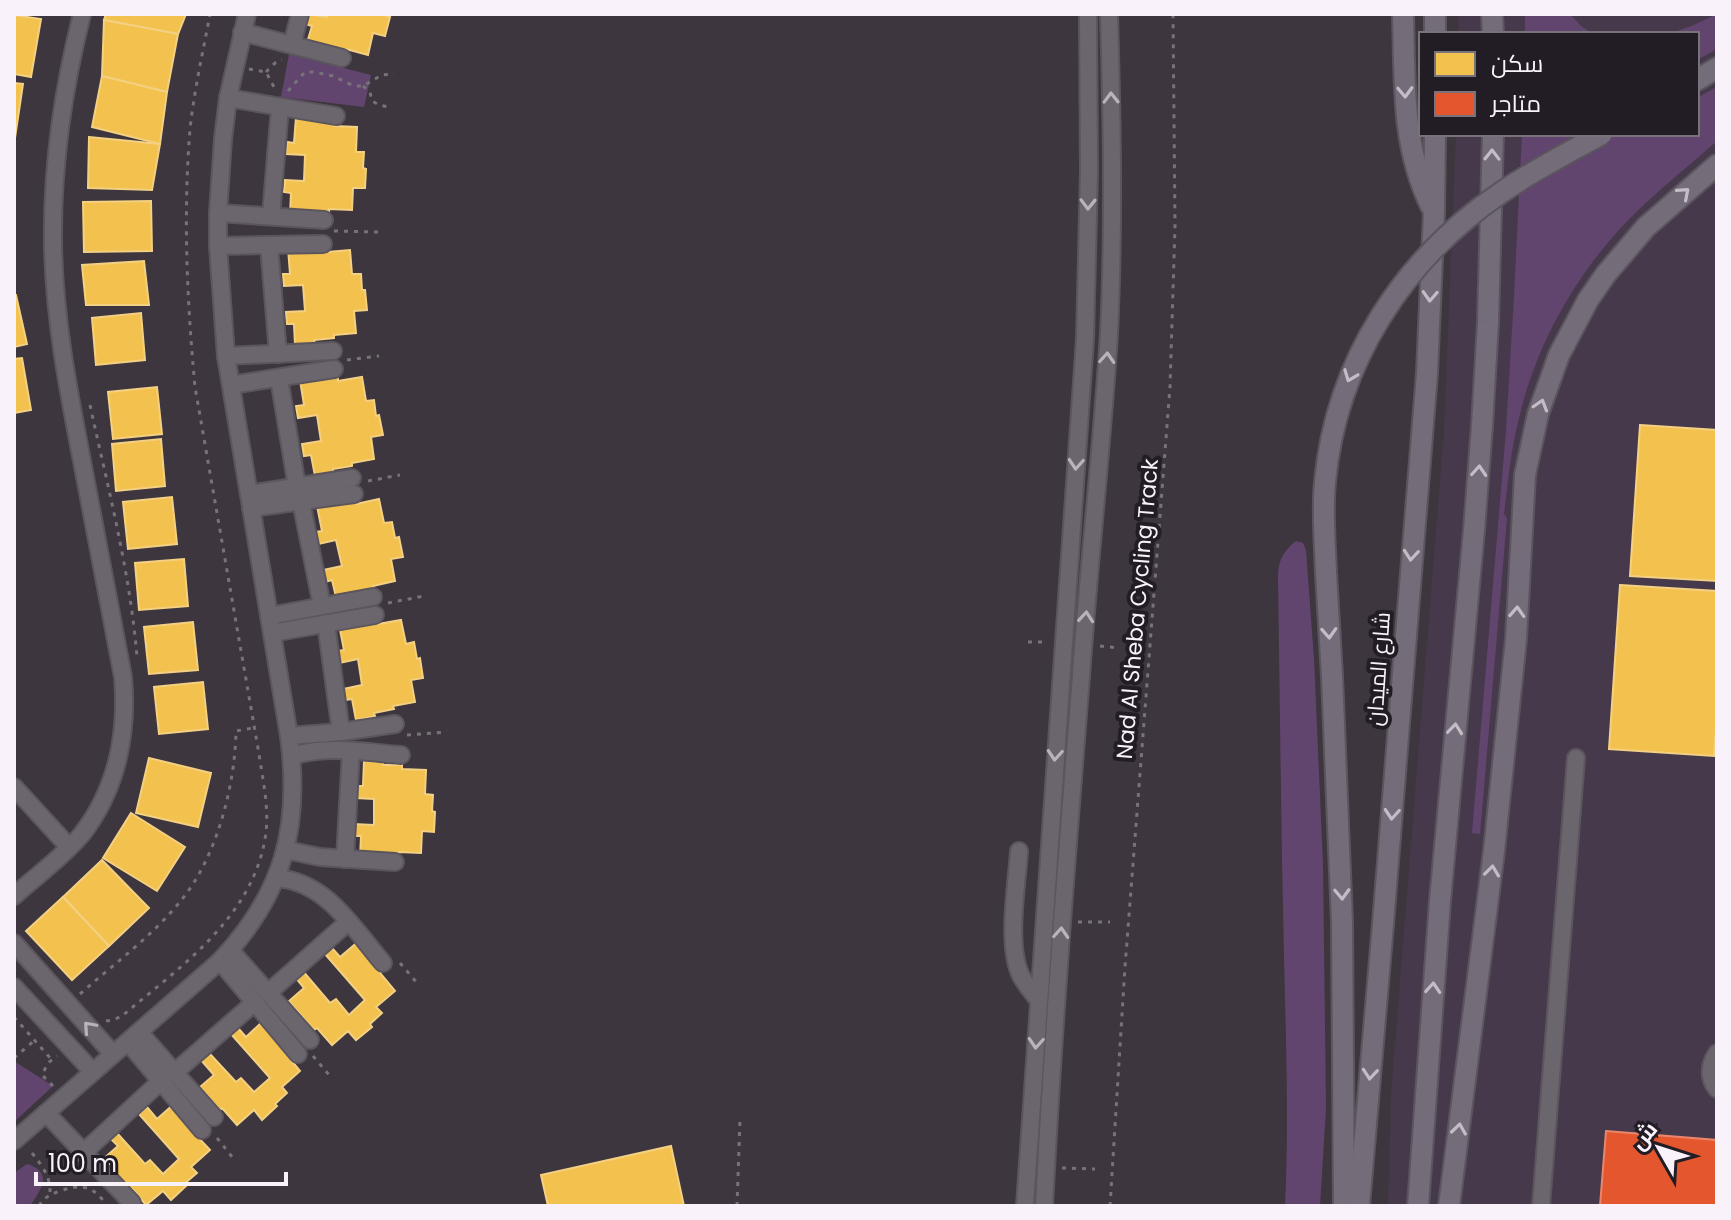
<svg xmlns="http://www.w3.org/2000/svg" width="1731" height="1220" viewBox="0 0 1731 1220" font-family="Poppins,Cairo,sans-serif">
	<rect width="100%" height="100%" fill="#3d363e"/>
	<!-- built -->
	<polygon fill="#47394c" points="1458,14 1717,14 1717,1206 1388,1206 1391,1095 1444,431 1456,134 1697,134 1697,34 1459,34"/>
	<!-- green -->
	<g fill="#62456e">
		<polygon points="1525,14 1570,14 1581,26 1593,34 1525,34"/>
		<polygon points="1717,14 1717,49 1697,60 1697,34 1669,34 1694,25"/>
		<polygon points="289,54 371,75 364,107 281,97"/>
		<path d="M 1717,87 L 1717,141 C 1684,170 1648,198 1618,231 C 1571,283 1535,349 1519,418 C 1511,449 1508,481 1504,514 L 1507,518 L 1480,834 L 1472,833 L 1506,431 L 1514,296 L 1522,134 L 1697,134 L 1697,98 Z"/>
		<path d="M 1296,541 L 1303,543 L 1306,550 L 1314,659 L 1323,864 L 1326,1108 L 1320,1206 L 1285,1206 C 1289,1123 1286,1040 1284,957 C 1281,831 1280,705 1278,579 C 1278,562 1282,552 1296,541 Z"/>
		<polygon points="14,1061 53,1086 14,1122"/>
		<path d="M 27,1164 C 54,1172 41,1190 30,1206 L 14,1206 L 14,1173 Z"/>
	</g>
	<!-- homes -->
	<g fill="#f2c14e" stroke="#f4d082" stroke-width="2">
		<polygon points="106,14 186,14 178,34 104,20"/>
		<polygon points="307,14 327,17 327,14 388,14 387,16 390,17 385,36 373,33 368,55 346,49 345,52 306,46 312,26 305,24"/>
		<polygon points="14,15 41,19 31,77 14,74"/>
		<polygon points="104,20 178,34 167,92 102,76"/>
		<polygon points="102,76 167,92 160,144 92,127"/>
		<polygon points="14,83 23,84 15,138 14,138"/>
		<polygon points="296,117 315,118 314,121 334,122 334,126 357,127 356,152 364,152 363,168 366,169 365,188 353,188 352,210 329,209 329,212 309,211 290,214 291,193 284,192 285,180 304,181 305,155 286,154 287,142 294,143"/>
		<polygon points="89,137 160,144 152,190 88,188"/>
		<polygon points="151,201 152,251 84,252 83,202"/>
		<polygon points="288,248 327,248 327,252 350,250 352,274 361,274 362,290 365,290 367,310 354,311 356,333 334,335 334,338 314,340 315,343 295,345 294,324 287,324 286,312 305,311 303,285 284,286 283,274 290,274"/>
		<polygon points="144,261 149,305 86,305 82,265"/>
		<polygon points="14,295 16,295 27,344 14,347"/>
		<polygon points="141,313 145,360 96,365 92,318"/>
		<polygon points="22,358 31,410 14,413 14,359"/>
		<polygon points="318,377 319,380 338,377 338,381 362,377 366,401 374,400 376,416 379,415 383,435 371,437 374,459 352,463 352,466 333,469 333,472 315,476 311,455 304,456 302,444 321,441 317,415 298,418 296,406 304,405 300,380"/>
		<polygon points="157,387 162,434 113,439 108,392"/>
		<polygon points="1640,425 1717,430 1717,581 1630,576"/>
		<polygon points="161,439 165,486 116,491 112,444"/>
		<polygon points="172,497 177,544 128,549 123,502"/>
		<polygon points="379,499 384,523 392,522 395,538 399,537 403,557 391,559 395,581 373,586 374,589 355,593 337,601 332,580 325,582 323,570 342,566 336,540 318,544 315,532 322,531 317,506 335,502 336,505 355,501 356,504"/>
		<polygon points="184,559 188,606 139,610 135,563"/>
		<polygon points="1620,585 1717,591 1717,716 1714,756 1609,749"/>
		<polygon points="401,620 406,644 414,642 417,659 420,658 423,678 411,680 415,702 393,706 394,709 374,713 375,716 356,720 352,699 345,700 343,689 362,685 358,659 339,663 337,651 344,650 339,625 377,621 378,624"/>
		<polygon points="193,622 198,670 149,674 144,627"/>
		<polygon points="203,682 208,729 159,734 154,687"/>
		<polygon points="149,758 211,773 198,827 136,813"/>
		<polygon points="364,761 383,762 383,765 402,765 402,769 426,770 425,794 433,795 432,811 435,812 434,832 422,831 421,853 399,852 399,856 360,858 361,836 353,836 354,824 374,825 374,799 356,798 356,786 363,786"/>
		<polygon points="131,813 185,847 157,891 103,858"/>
		<polygon points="102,860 149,908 109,946 63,897"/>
		<polygon points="63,897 109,946 72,980 26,931"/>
		<polygon points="359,941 384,970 380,973 395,991 376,1007 382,1013 370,1024 372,1027 356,1040 348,1031 332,1045 317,1028 314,1030 289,1001 304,988 295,977 303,971 330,1003 336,999 349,1015 365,1000 325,954 332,948 340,957"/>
		<polygon points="262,1022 288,1051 285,1053 300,1071 282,1087 287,1093 275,1104 277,1106 262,1120 254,1110 237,1125 222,1108 220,1110 200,1087 214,1075 201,1060 209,1053 236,1082 241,1078 254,1092 270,1078 231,1034 238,1028 246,1037"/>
		<polygon points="174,1104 198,1130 194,1133 210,1150 191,1167 197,1173 184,1184 186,1186 171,1200 163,1191 146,1205 132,1188 129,1190 102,1160 118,1146 111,1139 117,1133 145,1164 150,1160 163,1174 179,1159 139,1114 147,1107 157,1119"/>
		<polygon points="671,1146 684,1206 548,1206 541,1175"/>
	</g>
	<!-- shops -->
	<polygon fill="#e4572e" stroke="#ea866c" stroke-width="2" points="1606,1131 1717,1140 1717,1206 1600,1206"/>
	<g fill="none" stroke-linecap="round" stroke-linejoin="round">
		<!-- minor casing -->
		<g stroke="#5b555d" stroke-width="20">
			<g id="minor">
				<polyline points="242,32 342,58"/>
				<polyline points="292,45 300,14"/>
				<polyline points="228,98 336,116"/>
				<polyline points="218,213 324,220"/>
				<polyline points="271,216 280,107"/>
				<polyline points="269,245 278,354"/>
				<polyline points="218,246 323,244"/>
				<polyline points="226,356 333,351"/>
				<polyline points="279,378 297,487"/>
				<polyline points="231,385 334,369"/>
				<polyline points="249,494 352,478"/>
				<polyline points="301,501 322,606"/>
				<polyline points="251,508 354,494"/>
				<polyline points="269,616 373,597"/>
				<polyline points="326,623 341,732"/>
				<polyline points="272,633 375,615"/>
				<polyline points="289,736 341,732 395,724"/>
				<path d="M 292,756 C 327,745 364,752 401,755"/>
				<polyline points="14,787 69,847"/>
				<polyline points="286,850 320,857 395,862"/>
				<path d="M 1019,851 C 1017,884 1006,945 1021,976 C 1026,985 1033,993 1039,1001"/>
				<polyline points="345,859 351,751"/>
				<path d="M 276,878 C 326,881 353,928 383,963"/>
				<path d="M 14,896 C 36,876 63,857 82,834 C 117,789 128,733 123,677 C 109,605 96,533 82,461 C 68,389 54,317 53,243 C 52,166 63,89 82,14"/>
				<polyline points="14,943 113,1054"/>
				<polyline points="230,950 310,1040"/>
				<polyline points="220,961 298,1054"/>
				<polyline points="14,987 93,1072"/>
				<polyline points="268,993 348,922"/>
				<polyline points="139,1032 214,1117"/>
				<polyline points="128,1042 202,1130"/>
				<path d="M 1717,1053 C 1709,1065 1708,1078 1717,1089"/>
				<polyline points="174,1073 255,1002"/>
				<polyline points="46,1113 132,1203"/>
				<path d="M 14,1141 L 220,961 C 284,893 301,827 289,736 L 226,356 L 218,246 L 218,213 L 223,139 L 228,98 L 247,14"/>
				<polyline points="83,1153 161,1081"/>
				<polyline points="1025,1206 1085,339 1089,171 1088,14"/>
				<path d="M 1044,1206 C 1053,1029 1067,853 1081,676 C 1089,562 1102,448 1109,334 C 1114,227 1112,120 1109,14"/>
				<polyline points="1541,1206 1576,758"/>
			</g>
		</g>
		<!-- major casing -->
		<g stroke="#5b555d" stroke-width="24">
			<g id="major">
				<path d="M 1403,14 C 1405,81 1401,144 1431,206"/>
				<polyline points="1492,14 1493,34"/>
				<polyline points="1435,34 1435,14"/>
				<polyline points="1697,80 1717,68"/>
				<polyline points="1332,676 1342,922 1344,1206"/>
				<polyline points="1359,1206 1383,924 1427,373 1434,212 1435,134"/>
				<polyline points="1418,1206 1440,901 1474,530 1482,426 1488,322 1493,134"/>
				<polyline points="1449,1206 1494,851 1516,639 1525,475 1538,414 1559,355 1588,300 1606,274 1646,227 1717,165"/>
			</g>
		</g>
		<!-- path -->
		<g stroke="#777378" stroke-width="3" stroke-dasharray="4 6" stroke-linecap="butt">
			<polyline points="249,69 266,72 275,89"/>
			<polyline points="266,72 275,63 282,60"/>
			<polyline points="363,86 370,92 372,101 379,105 389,107"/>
			<polyline points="288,91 305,72 314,72 333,76 354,86 363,86 382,75 394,74"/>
			<polyline points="334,231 378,232"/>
			<polyline points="347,360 379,356"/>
			<path d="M 90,405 C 108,488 130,572 137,657"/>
			<polyline points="368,481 400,475"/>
			<polyline points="388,603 424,596"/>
			<polyline points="1028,642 1046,642"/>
			<polyline points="1100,646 1120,648"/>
			<polyline points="407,735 447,732"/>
			<polyline points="1078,922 1110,922"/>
			<polyline points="400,963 418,984"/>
			<path d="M 80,994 C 115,963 154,935 183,898 C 217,855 235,786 236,731 L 253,728"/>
			<polyline points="14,1017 52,1060"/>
			<path d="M 106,1021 L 113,1020 L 122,1016 C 180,967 251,919 265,839 C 270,811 263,781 259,754 L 195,387 C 187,301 183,215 190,129 C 194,91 203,52 210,14"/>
			<polyline points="313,1056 330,1076"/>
			<polyline points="14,1058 35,1040"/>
			<polyline points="53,1086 42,1075 48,1063 57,1056"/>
			<polyline points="217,1138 233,1158"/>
			<path d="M 32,1153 C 43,1167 51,1177 50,1195"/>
			<polyline points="1062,1168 1095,1169"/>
			<path d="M 39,1206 C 44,1197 50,1195 60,1191 C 82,1183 94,1186 107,1206"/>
			<polyline points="737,1206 740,1119"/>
			<polyline points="1110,1206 1125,967 1170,387 1175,226 1173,14"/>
		</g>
		<!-- minor -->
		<use href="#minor" stroke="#6b666d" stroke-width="16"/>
		<!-- major -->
		<use href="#major" stroke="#746c78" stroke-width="20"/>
		<!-- major-bridge casing -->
		<g stroke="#5b555d" stroke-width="24" stroke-linecap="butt">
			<path id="major-bridge" d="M 1332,676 C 1330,642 1328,607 1326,573 C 1325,543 1322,512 1325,482 C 1336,362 1403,259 1502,192 C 1534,170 1568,153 1602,134"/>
		</g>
		<!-- major-bridge -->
		<use href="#major-bridge" stroke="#746c78" stroke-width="20"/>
	</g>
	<!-- one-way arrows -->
	<defs><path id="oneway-chevron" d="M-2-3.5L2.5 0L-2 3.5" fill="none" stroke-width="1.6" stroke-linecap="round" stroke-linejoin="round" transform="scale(2)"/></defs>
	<g stroke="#c4bcc7">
		<use href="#oneway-chevron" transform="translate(1405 92) rotate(88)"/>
		<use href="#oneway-chevron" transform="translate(1492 155) rotate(-89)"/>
		<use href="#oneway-chevron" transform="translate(1684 193) rotate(-41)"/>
		<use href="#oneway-chevron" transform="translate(1430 296) rotate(93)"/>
		<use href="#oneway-chevron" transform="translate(1350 376) rotate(111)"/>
		<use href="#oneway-chevron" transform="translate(1541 405) rotate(-73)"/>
		<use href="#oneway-chevron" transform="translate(1479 471) rotate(-86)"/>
		<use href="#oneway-chevron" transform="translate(1411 555) rotate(95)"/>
		<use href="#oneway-chevron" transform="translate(1517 612) rotate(-87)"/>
		<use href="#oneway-chevron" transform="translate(1329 633) rotate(87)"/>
		<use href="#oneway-chevron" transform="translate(1455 729) rotate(-84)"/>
		<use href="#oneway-chevron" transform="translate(1392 814) rotate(94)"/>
		<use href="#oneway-chevron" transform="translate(1492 871) rotate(-83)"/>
		<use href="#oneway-chevron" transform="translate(1342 894) rotate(88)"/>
		<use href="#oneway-chevron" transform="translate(1433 988) rotate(-86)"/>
		<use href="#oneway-chevron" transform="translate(1370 1074) rotate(95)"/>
		<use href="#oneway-chevron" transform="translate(1459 1129) rotate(-82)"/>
	</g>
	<g stroke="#b9b3bb">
		<use href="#oneway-chevron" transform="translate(1111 98) rotate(-91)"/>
		<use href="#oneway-chevron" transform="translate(1088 204) rotate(91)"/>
		<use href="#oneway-chevron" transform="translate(1107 358) rotate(-86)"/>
		<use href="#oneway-chevron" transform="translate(1076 464) rotate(94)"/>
		<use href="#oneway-chevron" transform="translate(1086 617) rotate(-85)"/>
		<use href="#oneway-chevron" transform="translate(1055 755) rotate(94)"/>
		<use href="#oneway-chevron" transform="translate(1061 933) rotate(-86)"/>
		<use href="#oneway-chevron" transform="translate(89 1027) rotate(-132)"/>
		<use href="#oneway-chevron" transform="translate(1036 1043) rotate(94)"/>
	</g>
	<g text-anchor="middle" stroke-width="8" stroke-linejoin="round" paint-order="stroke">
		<!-- street labels -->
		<g font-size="22" fill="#f9f2fb" stroke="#221d24">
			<text transform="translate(1137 609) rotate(-85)" y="8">Nad Al Sheba Cycling Track</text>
			<text transform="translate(1378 669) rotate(-86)" y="8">شارع الميدان</text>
		</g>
	</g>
	<!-- border -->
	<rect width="1731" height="1220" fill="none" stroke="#f9f2fb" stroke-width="32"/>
	<!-- legend -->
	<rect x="1419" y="32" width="280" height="104" fill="#221d24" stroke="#78727a" stroke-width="2"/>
	<rect x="1435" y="52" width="40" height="24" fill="#f2c14e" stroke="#78727a" stroke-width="2"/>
	<text x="1491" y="72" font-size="24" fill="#f9f2fb">سكن</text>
	<rect x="1435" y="92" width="40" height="24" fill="#e4572e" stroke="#78727a" stroke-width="2"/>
	<text x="1491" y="112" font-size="24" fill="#f9f2fb">متاجر</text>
	<!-- north arrow -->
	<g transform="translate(1659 1148) rotate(309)" stroke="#221d24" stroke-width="6" paint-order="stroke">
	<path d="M0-6L14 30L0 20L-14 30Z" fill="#f9f2fb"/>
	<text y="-12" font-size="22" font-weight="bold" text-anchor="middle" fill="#f9f2fb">ش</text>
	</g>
	<!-- scale -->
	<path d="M36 1172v12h250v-12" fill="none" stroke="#f9f2fb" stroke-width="4"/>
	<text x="48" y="1172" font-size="24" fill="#f9f2fb" stroke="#221d24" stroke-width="6" paint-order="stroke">100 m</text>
</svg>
